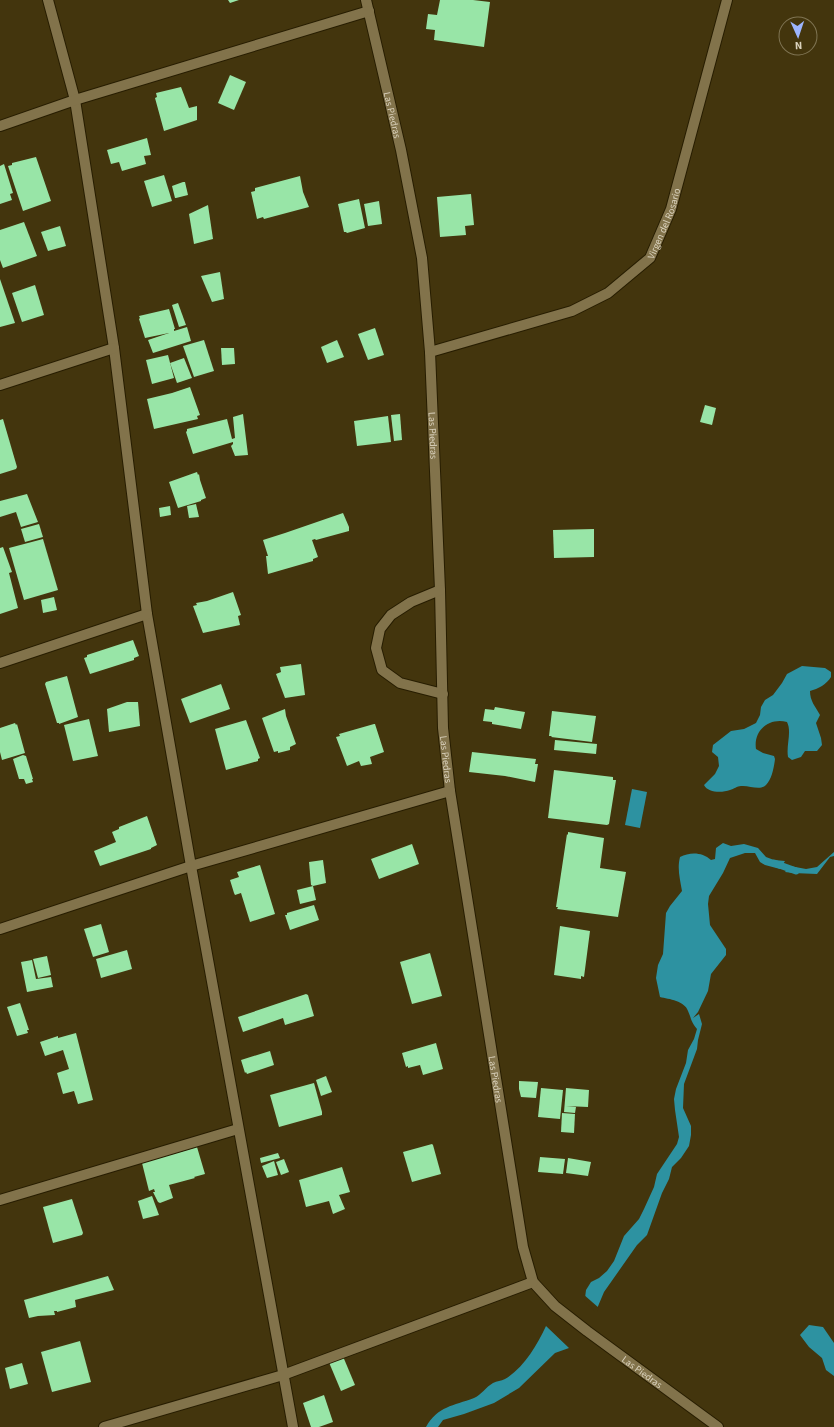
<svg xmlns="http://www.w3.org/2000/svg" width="834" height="1427" viewBox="0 0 834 1427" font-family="'Source Sans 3',sans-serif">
	<rect width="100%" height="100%" fill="#43350d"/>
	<!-- water -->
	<g fill="#2d92a1">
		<path d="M 802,666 L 825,668 L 831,672 L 831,677 C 827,684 818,689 810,691 C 810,701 815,706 820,715 L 816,723 L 821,738 L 822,745 L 817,751 L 805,751 L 801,757 L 792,760 L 788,757 C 786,745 792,732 787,722 C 770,717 753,730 756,749 L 763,753 L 774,756 L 775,759 C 774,767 772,779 766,785 C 760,791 749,785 741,786 C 737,786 734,789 730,790 C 722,793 708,793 704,785 L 715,774 L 719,766 L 718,757 L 712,752 L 713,745 L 731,731 L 744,729 L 756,723 L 760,715 L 761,707 L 765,700 L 773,695 L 782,683 L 787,674 Z"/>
		<polygon points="632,789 647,792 640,828 625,825"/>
		<path d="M 723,843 L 731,846 L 744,844 L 758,848 L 766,857 L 774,860 L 785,861 L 780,869 L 765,865 L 760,862 L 755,853 L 745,853 L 730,858 L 723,873 L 709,896 L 708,904 L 710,925 L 726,949 L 726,955 L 711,974 L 708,991 L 698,1012 L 693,1018 L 699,1014 L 702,1024 L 698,1040 L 697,1049 L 684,1084 L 683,1108 L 691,1126 L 691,1135 L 689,1146 L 681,1158 L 672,1167 L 669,1179 L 662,1193 L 647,1235 L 637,1245 L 604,1292 L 596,1311 L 585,1298 L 586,1290 L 591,1282 L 599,1278 L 607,1271 L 614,1261 L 624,1236 L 639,1219 L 644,1209 L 654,1187 L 657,1174 L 677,1144 L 679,1137 L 675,1110 L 674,1099 L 676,1089 L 686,1063 L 688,1050 L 694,1039 L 697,1029 C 690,1020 692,1020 688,1011 C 685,1001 669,999 660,997 L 656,978 L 658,965 L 663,954 L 666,913 L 670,906 L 682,891 C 680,879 677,869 680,857 C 690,852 702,852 711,860 L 715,859 L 716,848 Z"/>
		<polygon points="834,852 834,856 830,857 817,874 793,873 785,872 790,866 806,869 817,867"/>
		<polygon points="809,1325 823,1327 834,1343 834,1376 826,1370 822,1358 809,1347 800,1335"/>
		<path d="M 546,1326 L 569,1348 L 555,1353 L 519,1388 L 494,1403 L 464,1414 L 443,1420 L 438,1427 L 426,1427 C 438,1406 453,1406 474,1398 C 481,1395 486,1387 493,1383 C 497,1381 501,1381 505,1379 C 524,1368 537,1345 546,1326 Z"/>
	</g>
	<!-- pier -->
	<polygon fill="#43350d" points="583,1294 599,1308 597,1312 595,1312 583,1299"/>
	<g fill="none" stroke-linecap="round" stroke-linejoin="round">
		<!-- stream -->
		<polyline stroke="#2d92a1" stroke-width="7" points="774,863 796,871"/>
	</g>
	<!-- building -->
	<g fill="#98e5a7">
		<polygon points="228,0 239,0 230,3"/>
		<polygon points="440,0 473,0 490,2 484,47 434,40 435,30 426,29 428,14 437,15"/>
		<polygon points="230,75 246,82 234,110 218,103"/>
		<polygon points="181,87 189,108 197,106 197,120 164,131 155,98 157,97 156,93"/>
		<polygon points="147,138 151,155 144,156 146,164 122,171 119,162 111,164 107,150"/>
		<polygon points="36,157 51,201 23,211 8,166 12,165 12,163"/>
		<polygon points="4,164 13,193 10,194 12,200 0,204 0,166"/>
		<polygon points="164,175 172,201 152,207 144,181"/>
		<polygon points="300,176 303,192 309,207 264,219 263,217 257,219 251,192 255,191 255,188"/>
		<polygon points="183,182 185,182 188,195 176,198 175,198 172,186"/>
		<polygon points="471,194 474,225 465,226 466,235 440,237 437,197"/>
		<polygon points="359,199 365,228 347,233 346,232 344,232 338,204"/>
		<polygon points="379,201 382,224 368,226 364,204"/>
		<polygon points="208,205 213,239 194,244 189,214"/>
		<polygon points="24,222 37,256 3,268 0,260 0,230"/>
		<polygon points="60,226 66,246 48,251 41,232"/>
		<polygon points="220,272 224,299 212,302 201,276"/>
		<polygon points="0,279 15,323 0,327"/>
		<polygon points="35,285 44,315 22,322 12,293"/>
		<polygon points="178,303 186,325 179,327 172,305"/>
		<polygon points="169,309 175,329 174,329 174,331 187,327 191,341 153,353 148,340 169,333 145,338 139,319 140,318 139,316"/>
		<polygon points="375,328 384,355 368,360 358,334"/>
		<polygon points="204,340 214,371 194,377 183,346"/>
		<polygon points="337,340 344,357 327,363 321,347"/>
		<polygon points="221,348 234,348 235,364 222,365"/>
		<polygon points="168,355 174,378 152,384 146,360"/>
		<polygon points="184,358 192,378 177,383 170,363"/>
		<polygon points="190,387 200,415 197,416 198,419 154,429 147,399 172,393"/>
		<polygon points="705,405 716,408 712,425 700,422"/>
		<polygon points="243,414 248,455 235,456 231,446 233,444 233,442 193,454 186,432 187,431 187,429 227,419 232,439 235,438 233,417"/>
		<polygon points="400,414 402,440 394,441 391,415"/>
		<polygon points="388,416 391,442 357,446 354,421"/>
		<polygon points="3,419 17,467 16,469 0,474 0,420"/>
		<polygon points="197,472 198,475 199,474 200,480 206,498 201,500 201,501 178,508 169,482"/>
		<polygon points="27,494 38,522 21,527 16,512 0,517 0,501"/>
		<polygon points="196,504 199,517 189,518 187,506"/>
		<polygon points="170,506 171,515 160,517 159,508"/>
		<polygon points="343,513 349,527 349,531 316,540 315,539 312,540 318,557 313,559 313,561 268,574 266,556 268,556 263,540 285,533"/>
		<polygon points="39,524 43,537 25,542 21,529"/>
		<polygon points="594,529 594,557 554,558 553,530"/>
		<polygon points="43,539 58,590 24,600 9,548"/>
		<polygon points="3,547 12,572 9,573 18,608 0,614 0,548"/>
		<polygon points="233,592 241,615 238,616 240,625 203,633 193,606 197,605 196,603 207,601"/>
		<polygon points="54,597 57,610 43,613 41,600"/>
		<polygon points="133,640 139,656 134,658 134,660 90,674 84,658 87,657 87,655"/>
		<polygon points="301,664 305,695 285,698 276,674 281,672 280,667"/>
		<polygon points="67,676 78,717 59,724 59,723 57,723 45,684 46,682"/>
		<polygon points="221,684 230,709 190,723 181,699"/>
		<polygon points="127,702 138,702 140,726 109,732 107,709"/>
		<polygon points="495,707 525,712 521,729 492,724 492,722 483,721 485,709 494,710"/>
		<polygon points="285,709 286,716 296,744 290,747 290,750 278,753 278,751 274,752 262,718"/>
		<polygon points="552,711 596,716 592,742 551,737 552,736 549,736"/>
		<polygon points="89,719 98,756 73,761 64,725"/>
		<polygon points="246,720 260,758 258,759 258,761 226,770 215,729"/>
		<polygon points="15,723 16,725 17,724 25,753 2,760 0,752 0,728"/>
		<polygon points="374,724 375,724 384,752 370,757 372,764 361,766 359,761 347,766 336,737 340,736 339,734"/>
		<polygon points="555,740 597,744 596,754 554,750"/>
		<polygon points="472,752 536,759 535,764 538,764 535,782 505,776 469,772"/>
		<polygon points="23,755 26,756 33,779 32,779 33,782 26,784 24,779 19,779 13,759"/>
		<polygon points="554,770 613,777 613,780 616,780 609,824 607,825 548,818"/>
		<polygon points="147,816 157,845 151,848 151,849 100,866 94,851 116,842 112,832 119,829 119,827"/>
		<polygon points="568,832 604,838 600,868 626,872 618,917 557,909 558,907 556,907 567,834 568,835"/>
		<polygon points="412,844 419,864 379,879 371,859"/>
		<polygon points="323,860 326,883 313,886 311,885 309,862"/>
		<polygon points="260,865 275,914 250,922 241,893 235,895 234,893 230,880 239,877 237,872"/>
		<polygon points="313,886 316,900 300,904 297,890"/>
		<polygon points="314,905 319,920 290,930 285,915 287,915 287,913"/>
		<polygon points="101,924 109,952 93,957 84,929"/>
		<polygon points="560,926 590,931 584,977 581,976 581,979 554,975"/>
		<polygon points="127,950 132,969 101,978 96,959"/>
		<polygon points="430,953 442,996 412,1004 400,962"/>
		<polygon points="47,956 51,975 38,978 33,959"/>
		<polygon points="32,960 36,979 51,977 53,987 27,992 21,962"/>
		<polygon points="306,994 308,995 314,1016 285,1025 283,1018 243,1032 238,1017"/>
		<polygon points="20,1003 29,1030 27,1030 28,1033 17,1036 7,1007"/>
		<polygon points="76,1033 93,1100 78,1104 74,1091 63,1094 57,1073 69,1069 63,1050 45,1056 40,1042 58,1036 58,1038"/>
		<polygon points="436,1043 443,1069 423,1075 420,1065 408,1068 408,1066 406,1067 402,1053"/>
		<polygon points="270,1051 274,1065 247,1074 246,1072 245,1073 241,1060"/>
		<polygon points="326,1076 332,1092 321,1096 316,1080"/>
		<polygon points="519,1081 538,1082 536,1098 521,1097 519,1089"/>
		<polygon points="314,1083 322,1112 322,1115 279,1127 270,1095"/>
		<polygon points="541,1088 563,1090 560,1119 538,1117"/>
		<polygon points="566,1088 589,1090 588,1107 566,1106 576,1107 575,1113 564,1112"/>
		<polygon points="562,1113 575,1114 574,1133 561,1132"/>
		<polygon points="432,1144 433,1145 441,1174 412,1182 403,1152"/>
		<polygon points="197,1147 205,1174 194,1177 195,1178 169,1185 173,1198 160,1203 158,1202 153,1192 155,1192 154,1189 149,1191 142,1163"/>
		<polygon points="278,1153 280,1158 261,1163 260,1158"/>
		<polygon points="540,1157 565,1159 563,1174 538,1172"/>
		<polygon points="568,1158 591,1162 588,1176 566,1173"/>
		<polygon points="284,1159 289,1172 281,1175 276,1162"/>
		<polygon points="274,1161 278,1175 267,1178 262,1166"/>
		<polygon points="342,1167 350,1192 339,1195 345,1209 333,1214 329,1201 306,1207 299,1180"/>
		<polygon points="152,1196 159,1215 143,1219 138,1201"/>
		<polygon points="72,1199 83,1233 82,1235 53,1243 43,1207"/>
		<polygon points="108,1276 114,1290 75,1300 76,1307 57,1312 57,1311 54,1311 55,1315 38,1316 29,1318 24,1300"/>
		<polygon points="80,1341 91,1382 52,1392 41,1352"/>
		<polygon points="342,1354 355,1385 341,1391 328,1360"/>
		<polygon points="22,1363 28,1384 10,1389 5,1368"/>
		<polygon points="324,1395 333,1422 319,1427 311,1427 303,1403"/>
	</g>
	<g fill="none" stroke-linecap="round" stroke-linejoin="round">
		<!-- minor casing -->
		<g stroke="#271d01" stroke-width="12">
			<g id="minor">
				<polyline points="48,0 75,100 114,348 147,614 191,866 293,1427"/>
				<path id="s1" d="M 366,0 L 401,150 L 422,258 L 430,352 L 440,590 L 443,728 L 450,791 L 523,1247 L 533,1282 L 555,1306 L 587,1331 L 718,1427"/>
				<polyline points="0,126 75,100 369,11"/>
				<path id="s2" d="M 430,352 L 572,311 L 608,293 L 650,258 L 671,209 L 727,0"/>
				<polyline points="0,385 114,348"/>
				<polyline points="440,590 411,602 391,615 380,629 376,648 382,670 400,683 443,694"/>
				<polyline points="0,663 147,614"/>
				<polyline points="0,929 191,866 450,791"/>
				<polyline points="0,1200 238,1129"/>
				<polyline points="104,1427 283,1375 533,1282"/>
			</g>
		</g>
		<!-- minor -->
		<use href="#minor" stroke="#82734b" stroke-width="10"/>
	</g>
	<g text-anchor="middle" stroke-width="4" stroke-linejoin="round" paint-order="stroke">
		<!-- street labels -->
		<g font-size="10" fill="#dad2bd" stroke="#43350d">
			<text dy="4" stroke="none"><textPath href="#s1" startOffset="118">Las Piedras</textPath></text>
			<text dy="4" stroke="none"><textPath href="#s2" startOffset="280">Virgen del Rosario</textPath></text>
			<text dy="4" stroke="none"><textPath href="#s1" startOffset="442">Las Piedras</textPath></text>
			<text dy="4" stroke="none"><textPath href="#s1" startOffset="766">Las Piedras</textPath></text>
			<text dy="4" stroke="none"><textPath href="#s1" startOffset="1090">Las Piedras</textPath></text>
			<text dy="4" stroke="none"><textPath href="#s1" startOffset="1438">Las Piedras</textPath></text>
		</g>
	</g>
	<!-- north arrow -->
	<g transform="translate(798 36) rotate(177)"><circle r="19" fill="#43350d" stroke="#7f7453"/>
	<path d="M0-3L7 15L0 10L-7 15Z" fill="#9cb4fd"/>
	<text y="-6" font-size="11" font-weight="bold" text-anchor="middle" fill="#dad2bd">N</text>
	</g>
</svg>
